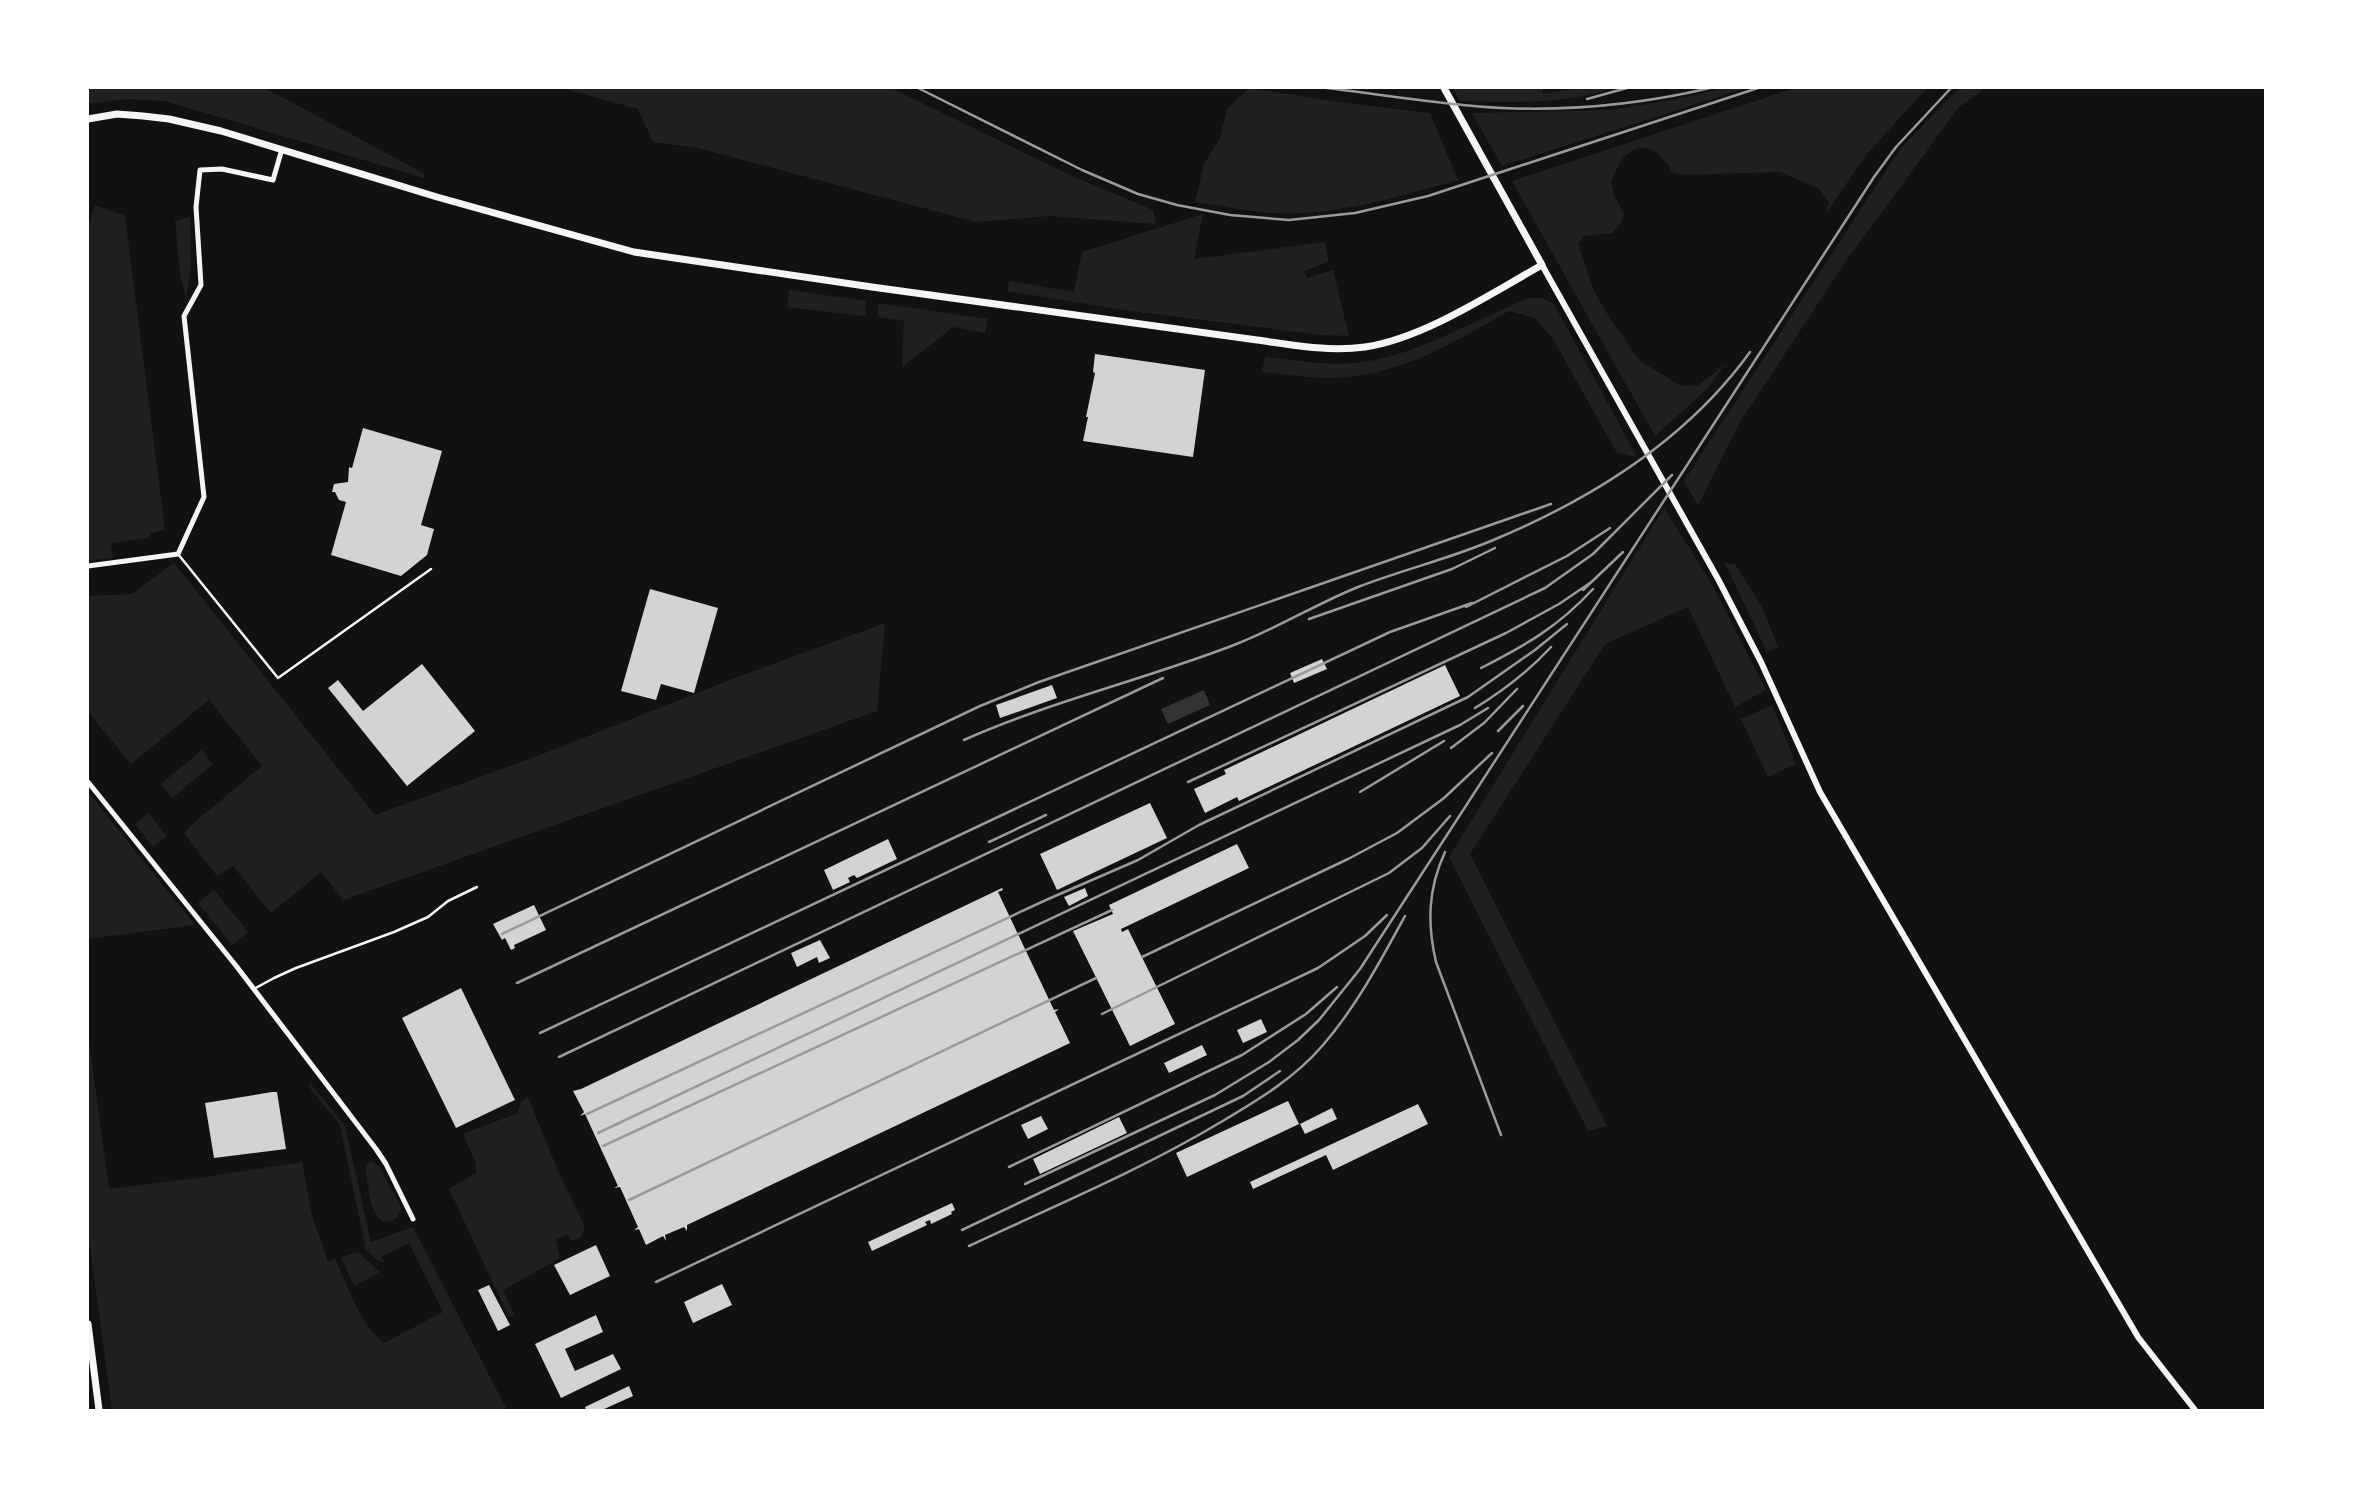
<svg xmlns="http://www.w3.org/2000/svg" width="2353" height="1498" viewBox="0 0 2353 1498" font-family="'Asap Condensed',sans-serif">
	<rect width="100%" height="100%" fill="#111"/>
	<!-- green -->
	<g fill="#202020">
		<polygon points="88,88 265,88 425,174 424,178 165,101 127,99 88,104"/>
		<polygon points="561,88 891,88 1070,175 1153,210 1156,224 1050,216 976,222 698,148 653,142 638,109"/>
		<path d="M 1249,88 L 1346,103 L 1430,113 L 1458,180 C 1397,197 1333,217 1269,213 C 1244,211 1219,205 1195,202 L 1204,164 L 1220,138 L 1227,109 Z"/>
		<path d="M 1453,88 L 1542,88 L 1543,94 L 1578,88 L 1615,88 C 1565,104 1512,103 1460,101 Z"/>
		<polygon points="1723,88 1746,88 1502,166 1472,113 1612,110 1687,97"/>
		<path d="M 1795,88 L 1927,88 L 1866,155 L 1825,215 L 1829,202 L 1818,188 L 1780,172 L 1684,175 L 1673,173 C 1663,155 1645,136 1625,156 C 1619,162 1615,173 1611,181 L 1614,196 L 1624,213 L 1621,223 L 1612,233 L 1584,236 L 1578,244 L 1594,291 L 1611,320 L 1640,361 L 1681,386 L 1699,385 L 1725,364 L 1708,388 L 1655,436 L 1512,181 Z"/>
		<polygon points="1959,88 1985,88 1959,107 1846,261 1740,422 1698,505 1684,481 1900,149"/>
		<polygon points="95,205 125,216 165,530 150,533 149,538 111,543 113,558 88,561 88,228"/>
		<polygon points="1203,214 1194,259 1325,242 1329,262 1304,271 1307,278 1333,270 1349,336 1321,335 1131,311 1007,291 1009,281 1074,292 1082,252"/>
		<polygon points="190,217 191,265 186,301 180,273 175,221"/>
		<polygon points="789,290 866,301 865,316 787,307"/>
		<path d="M 1530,298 L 1542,298 L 1554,304 L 1637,457 L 1617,453 L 1553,339 L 1535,318 L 1509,311 C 1448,345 1400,377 1327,378 C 1306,378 1284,374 1262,372 L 1265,357 C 1296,360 1331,367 1363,362 C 1417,355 1478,318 1530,298 Z"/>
		<polygon points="878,303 988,319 985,333 953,327 902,367 904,321 878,317"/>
		<polygon points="1664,508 1713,586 1766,690 1735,707 1688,607 1605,644 1470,854 1607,1126 1588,1131 1449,857"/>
		<polygon points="174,563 375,815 540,755 735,678 885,623 877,711 343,900 321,872 271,913 233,866 217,876 184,833 196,821 262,766 209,700 131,764 88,712 88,596 132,594"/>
		<polygon points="1725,563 1735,564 1762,607 1778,647 1767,652"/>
		<polygon points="1772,705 1796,764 1768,777 1741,719"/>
		<polygon points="202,750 213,764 172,798 161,784"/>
		<polygon points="88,792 195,925 88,939"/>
		<polygon points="148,813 167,836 153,847 135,824"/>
		<polygon points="214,890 248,932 232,945 198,903"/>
		<path d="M 88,1034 L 109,1189 L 206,1177 L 302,1162 L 312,1215 L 328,1262 L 335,1259 C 349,1288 359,1323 384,1343 L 443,1312 L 409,1243 L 381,1257 L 384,1262 L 377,1260 L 366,1250 L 340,1125 L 308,1086 L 311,1084 L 345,1126 L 371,1242 L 413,1227 L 507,1410 L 112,1410 L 88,1233 Z"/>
		<polygon points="528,1097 558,1171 585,1227 581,1237 572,1241 567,1234 556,1240 560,1258 503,1290 514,1314 509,1317 449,1189 476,1173 476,1164 463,1134 518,1113 521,1101"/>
		<path d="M 371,1161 L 379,1166 L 401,1207 C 400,1214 398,1218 391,1221 C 370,1228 368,1184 366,1170 L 366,1165 Z"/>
		<polygon points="358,1252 380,1272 354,1286 341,1257"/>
	</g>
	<!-- water -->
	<polygon fill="#333" points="1204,690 1210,705 1168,724 1161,709"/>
	<!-- building -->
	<g fill="#d3d3d3">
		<polygon points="1095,354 1205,370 1193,457 1083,441 1088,417 1086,417 1095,373 1093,372"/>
		<polygon points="363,428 442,451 421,525 434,529 427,555 401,576 331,555 346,502 339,500 335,492 332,492 334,484 348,482 349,467 352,468"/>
		<polygon points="650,589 718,608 694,693 661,684 656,700 621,691"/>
		<polygon points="1322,659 1327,669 1294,683 1290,673"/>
		<polygon points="422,664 475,731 407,786 328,688 338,680 363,711"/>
		<polygon points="1445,665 1460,696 1239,801 1237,797 1205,813 1194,789 1226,774 1224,770"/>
		<polygon points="1052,685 1057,698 1000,718 996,705"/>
		<polygon points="1150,803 1167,838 1057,890 1040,854"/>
		<polygon points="888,839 897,859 857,878 854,875 848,878 850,882 833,890 824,870"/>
		<polygon points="1237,844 1249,868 1121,929 1122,932 1128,929 1175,1024 1130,1046 1073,931 1113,914 1109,905"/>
		<polygon points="1002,888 1003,890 998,892 1054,1010 1059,1009 1055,1012 1070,1043 687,1225 687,1231 684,1227 665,1235 666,1241 663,1236 646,1245 639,1229 634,1230 638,1227 620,1187 614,1188 618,1186 585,1114 580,1116 584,1112 573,1091 581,1089"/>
		<polygon points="1085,888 1088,896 1069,906 1064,897"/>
		<polygon points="534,905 546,930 514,945 515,948 511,950 505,938 502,940 493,924"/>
		<polygon points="820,940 830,958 819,963 817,957 797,967 791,953"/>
		<polygon points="461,988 515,1100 456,1128 402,1018"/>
		<polygon points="1261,1019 1267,1032 1243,1043 1237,1030"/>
		<polygon points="1202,1045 1207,1055 1169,1073 1164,1063"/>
		<polygon points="272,1092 277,1092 286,1149 214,1158 205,1103"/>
		<polygon points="1288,1101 1299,1124 1187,1177 1176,1153"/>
		<polygon points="1418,1104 1428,1124 1333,1170 1326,1155 1253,1189 1250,1182"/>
		<polygon points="1332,1108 1337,1119 1305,1134 1300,1124"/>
		<polygon points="1041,1116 1048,1129 1028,1139 1021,1125"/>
		<polygon points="1119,1117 1127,1133 1040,1174 1033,1159"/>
		<polygon points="952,1203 955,1210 951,1212 952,1214 931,1224 930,1220 925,1222 927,1225 872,1251 868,1242"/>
		<polygon points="596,1245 610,1276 570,1295 554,1265"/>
		<polygon points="722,1284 732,1305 693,1323 684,1302"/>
		<polygon points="489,1285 510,1325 498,1331 478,1290"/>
		<polygon points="596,1315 603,1332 565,1349 575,1371 613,1354 621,1369 561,1398 535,1344"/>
		<polygon points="629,1386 633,1396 602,1410 586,1410 585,1407"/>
	</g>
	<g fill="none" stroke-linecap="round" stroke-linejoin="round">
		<!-- service -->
		<g stroke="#f5f5f5" stroke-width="2.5">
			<polyline points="178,554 278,678 431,569"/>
			<polyline points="254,989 274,978 296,968 394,932 428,917 448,901 477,887"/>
		</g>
		<!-- minor -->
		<g stroke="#f5f5f5" stroke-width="5">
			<polyline points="88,566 178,554 204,497 184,316 201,285 196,207 200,170 222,169 273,180 282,149"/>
			<polyline points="88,782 237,967 376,1149 386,1164 413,1219"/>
		</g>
		<!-- tertiary -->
		<polyline stroke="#f5f5f5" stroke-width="6" points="1542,265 1718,579 1761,662 1820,792 2138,1337 2195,1410"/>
		<!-- secondary -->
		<g stroke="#f5f5f5" stroke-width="7">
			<path d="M 88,119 L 117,114 L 143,116 L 169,119 L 221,131 L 437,197 L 634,252 L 872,287 L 1257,340 C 1292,345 1329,352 1365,347 C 1424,338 1490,294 1542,265 L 1444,88"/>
			<polyline points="88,1324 99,1410"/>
		</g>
		<!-- rail -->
		<g stroke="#9a9a9a" stroke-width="2.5">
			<polyline points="918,88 1082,170 1138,194 1177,205 1230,215 1289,220 1355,213 1428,196 1758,88"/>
			<path d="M 1327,88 C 1385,95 1444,105 1502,108 C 1572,111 1642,104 1710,88"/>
			<polyline points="1587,99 1627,88"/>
			<polyline points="1583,590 1623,552"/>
			<polyline points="1466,607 1567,556 1610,528"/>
			<polyline points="1309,619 1452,569 1495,548"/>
			<path d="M 1481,668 C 1526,645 1558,627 1593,589"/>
			<path d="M 1475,708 C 1503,691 1529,671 1551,647"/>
			<polyline points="1498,731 1523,706"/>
			<path d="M 964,740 C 1049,702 1146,679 1234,645 C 1276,629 1316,604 1358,587 C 1404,569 1453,558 1498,538 C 1595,497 1688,438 1750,352"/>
			<polyline points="1451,748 1484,723 1517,689"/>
			<polyline points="1188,782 1506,633 1559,604 1590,583"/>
			<polyline points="1360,792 1444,741"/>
			<polyline points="989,842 1046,815"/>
			<path d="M 1445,852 C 1428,889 1427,923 1436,962 L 1501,1135"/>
			<polyline points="502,934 980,706 1039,682 1551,504"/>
			<polyline points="1142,957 1348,859 1397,833 1444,798 1492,753"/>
			<polyline points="517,983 1163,678"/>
			<polyline points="1102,1014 1389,873 1422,848 1450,816"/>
			<polyline points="540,1033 1390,632 1472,603"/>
			<polyline points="559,1057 1545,588 1593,554 1672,475"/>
			<polyline points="587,1114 1046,900 1138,860 1199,825 1468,697 1535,650 1567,624"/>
			<polyline points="598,1133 1460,725 1488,708"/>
			<polyline points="603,1146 1112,910"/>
			<polyline points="1009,1167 1242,1055 1306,1014 1337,987"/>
			<polyline points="1025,1184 1215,1095 1269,1062 1298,1040 1319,1020 1360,969 1874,177 1896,147 1951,88"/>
			<polyline points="629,1200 1096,978"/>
			<polyline points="962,1230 1243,1096 1280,1071"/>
			<path d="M 969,1246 C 1054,1206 1141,1170 1221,1122 C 1258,1100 1295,1078 1323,1045 C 1356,1007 1381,960 1405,916"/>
			<polyline points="656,1282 1318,968 1365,936 1387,915"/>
		</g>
	</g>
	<!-- border -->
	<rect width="2353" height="1498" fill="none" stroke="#ffffff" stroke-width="178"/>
</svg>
